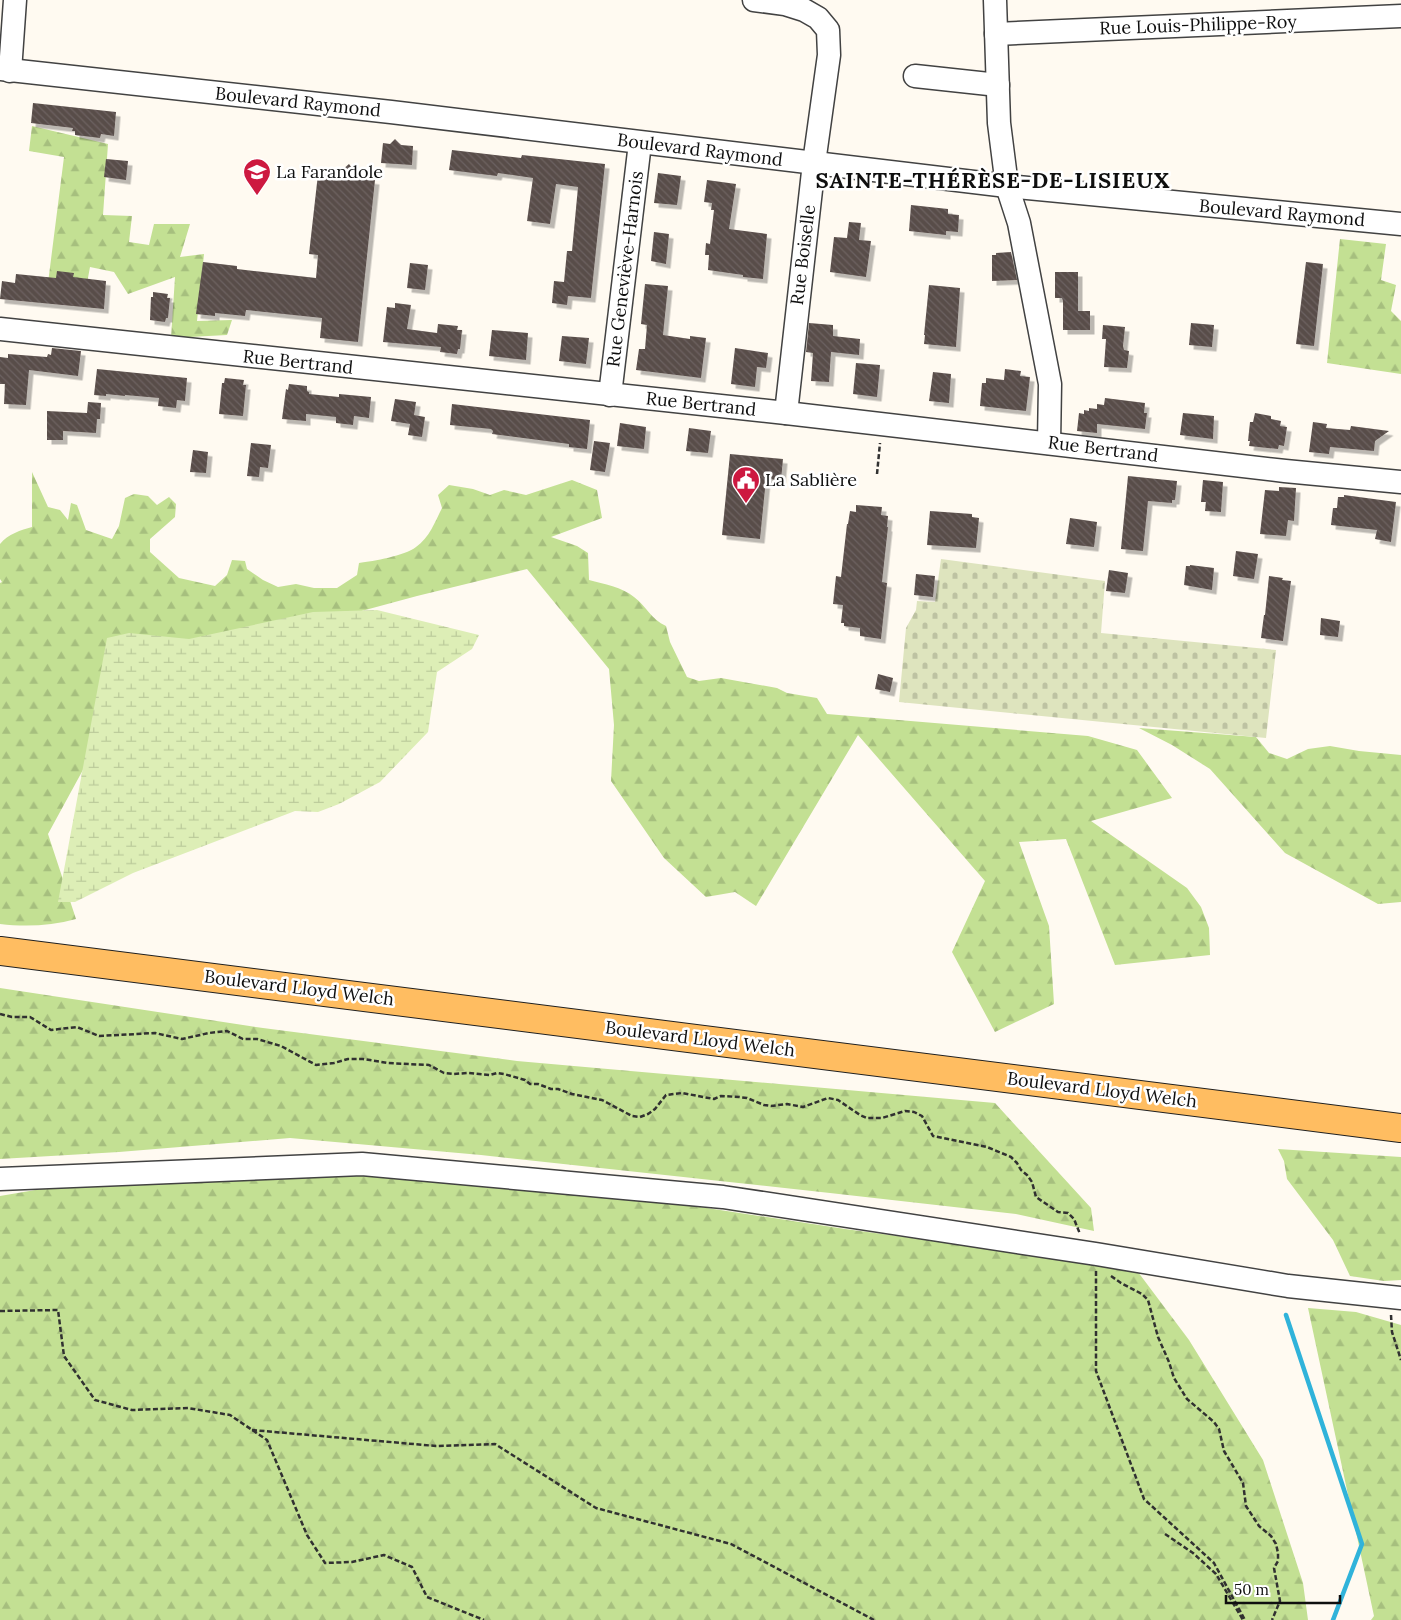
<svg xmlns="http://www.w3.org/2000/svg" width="1401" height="1620" viewBox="0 0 1401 1620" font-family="Lora,serif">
	<defs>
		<pattern id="forest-firs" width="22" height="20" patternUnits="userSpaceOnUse" patternTransform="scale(1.25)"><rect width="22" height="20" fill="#c3e093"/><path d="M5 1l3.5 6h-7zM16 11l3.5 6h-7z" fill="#a6bf7e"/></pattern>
		<pattern id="wetland-marsh" width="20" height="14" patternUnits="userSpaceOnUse" patternTransform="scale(1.25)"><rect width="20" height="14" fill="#ddeeb6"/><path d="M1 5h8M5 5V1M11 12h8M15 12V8" fill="none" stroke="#bccb9b"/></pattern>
		<pattern id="cemetery-stones" width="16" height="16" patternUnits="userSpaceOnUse" patternTransform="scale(1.25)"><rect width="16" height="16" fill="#dee4be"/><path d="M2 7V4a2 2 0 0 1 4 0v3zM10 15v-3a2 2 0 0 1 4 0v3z" fill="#bdc2a2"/></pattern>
		<pattern id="building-back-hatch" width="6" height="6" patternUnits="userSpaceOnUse" patternTransform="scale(1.25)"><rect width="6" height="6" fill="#594d4a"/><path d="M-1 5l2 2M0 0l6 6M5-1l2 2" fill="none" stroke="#6c6260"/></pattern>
		<filter id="shadow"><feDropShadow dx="4.5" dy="4.5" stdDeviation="0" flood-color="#0004"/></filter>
	</defs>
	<rect width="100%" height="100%" fill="#fffaf1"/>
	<!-- forest -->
	<g fill="url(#forest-firs)">
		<polygon points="32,126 108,144 103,215 132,216 129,242 149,245 154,224 190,224 180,257 204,254 197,321 232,320 227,335 171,338 175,277 128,294 114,272 90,267 85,294 48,283 64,157 29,151"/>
		<polygon points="1340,239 1386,244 1381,280 1396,285 1391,311 1401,321 1401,374 1327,363"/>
		<path d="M 32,472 L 48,507 L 60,510 L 68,520 L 71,503 L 77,505 L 86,530 L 112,539 L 119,526 L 125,498 L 134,494 L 148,496 L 157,505 L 169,497 L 176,504 L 175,517 L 150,539 L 150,552 L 179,578 L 215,586 L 227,575 L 232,560 L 245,561 L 247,569 L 263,580 L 278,587 L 296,584 L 314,588 L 337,588 L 357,575 L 359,563 C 374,561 404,556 416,547 C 429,538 435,522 442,508 L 438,495 L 449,485 L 473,489 L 490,495 L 504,490 L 526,495 L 572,480 L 597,490 L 602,518 L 551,537 L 577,546 L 588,553 L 589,580 C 604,584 622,587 634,597 C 647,607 651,619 666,626 L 670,642 L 687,677 L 699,681 L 721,678 L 777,688 L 787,693 L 817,698 L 827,714 L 1088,736 L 1137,750 L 1172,798 L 1091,821 L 1187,888 L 1201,907 L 1209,928 L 1210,955 L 1115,965 L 1066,839 L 1019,842 L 1049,926 L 1054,1004 L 995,1032 L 952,952 L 985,881 L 858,735 L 756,906 L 735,892 L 706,897 L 664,858 L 611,781 L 614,725 L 609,669 L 527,569 L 417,596 L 295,629 L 108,724 L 48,834 L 76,919 C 51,926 25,927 0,924 L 0,583 L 2,582 L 0,579 L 0,544 C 8,534 21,530 32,527 Z"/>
		<polygon points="1139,728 1256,737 1269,753 1287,759 1308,749 1330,746 1359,751 1401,755 1401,902 1378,904 1285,853 1210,769 1172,745"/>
		<polygon points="0,988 263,1028 517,1061 995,1103 1091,1208 1094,1231 1016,1214 830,1193 481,1155 290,1138 119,1152 0,1159"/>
		<polygon points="1278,1149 1401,1157 1401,1280 1384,1281 1350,1276 1333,1240 1287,1179 1284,1161"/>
		<polygon points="250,1162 563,1186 845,1229 1135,1268 1189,1340 1263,1460 1303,1583 1308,1620 0,1620 0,1196 124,1175"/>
		<polygon points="1308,1308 1356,1312 1401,1325 1401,1620 1371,1620 1374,1616"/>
	</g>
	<!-- wetland -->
	<polygon fill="url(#wetland-marsh)" points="377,610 479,635 472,649 437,672 428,732 380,782 339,804 318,812 295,811 133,873 75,902 58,902 107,638 129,633 189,639 313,612"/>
	<!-- cemetery -->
	<polygon fill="url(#cemetery-stones)" points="941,559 1105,581 1101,633 1276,650 1266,738 899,702 906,628 916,610 917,601 935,602"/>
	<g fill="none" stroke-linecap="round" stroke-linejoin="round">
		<!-- stream -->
		<polyline stroke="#30b3da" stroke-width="4.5" points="1286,1315 1362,1544 1333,1620"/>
	</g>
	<!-- building -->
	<g fill="url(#building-back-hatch)" filter="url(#shadow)">
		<polygon points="33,103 116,112 114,136 101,134 100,138 75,135 75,131 72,131 73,128 31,123"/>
		<polygon points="395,139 401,145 413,146 412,165 381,163 383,143 390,144"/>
		<polygon points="452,150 521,158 522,155 605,164 591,298 568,296 567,305 552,303 554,281 564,282 567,251 572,251 578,187 556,184 550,224 527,221 533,178 498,173 497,176 449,170"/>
		<polygon points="106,159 128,161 126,180 104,177"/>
		<polygon points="349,164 359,178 375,180 358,342 320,338 322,318 246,310 245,316 215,313 215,316 196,314 203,262 237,266 237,269 316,278 318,255 309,254 318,174 335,176"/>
		<polygon points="658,173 681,176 677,205 654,203"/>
		<polygon points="707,180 736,184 729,229 767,234 763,279 743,277 743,275 708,270 709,255 705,255 706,243 710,244 714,210 711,210 712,203 704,202"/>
		<polygon points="911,205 948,209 948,214 959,215 958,232 946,231 946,235 909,231"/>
		<polygon points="849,222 861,223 859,240 871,241 866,277 830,272 834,237 847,238"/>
		<polygon points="654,232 669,234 666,264 651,261"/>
		<polygon points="1011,252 1017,280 992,281 992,255 996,255 996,253"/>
		<polygon points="1306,262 1323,264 1314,346 1296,344"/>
		<polygon points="410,263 428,265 425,290 407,288"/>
		<polygon points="57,271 74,273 73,277 106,281 104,309 0,299 2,281 15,283 16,274 56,278"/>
		<polygon points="1055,272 1078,272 1078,311 1090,311 1090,330 1063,330 1063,301 1062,298 1055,298"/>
		<polygon points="645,284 668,286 663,335 690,339 690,336 706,338 701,378 636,370 639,349 645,349 647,325 641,324"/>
		<polygon points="929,285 960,288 956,347 924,344 925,335 924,335"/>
		<polygon points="153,292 168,294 167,298 170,298 168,318 166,318 165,322 150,320 151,297 153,297"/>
		<polygon points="395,303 411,305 407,329 437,333 438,324 458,326 457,330 462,330 460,349 458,349 457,354 440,352 441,347 383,342 387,307 395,308"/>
		<polygon points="809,323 833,325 833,336 860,339 859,355 831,352 829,382 811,381 813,353 806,352"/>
		<polygon points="1191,323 1214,325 1212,347 1189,345"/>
		<polygon points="1103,325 1125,327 1123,346 1124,350 1129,351 1127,368 1104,367 1106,339 1102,339"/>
		<polygon points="492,330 528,333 526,360 489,356"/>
		<polygon points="562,336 589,338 586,364 559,361"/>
		<polygon points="52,348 81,351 78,376 29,370 26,405 4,404 5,384 0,384 0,357 8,358 8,354 47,357 48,354 51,355"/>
		<polygon points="735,348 768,353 766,368 757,367 755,387 731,384"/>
		<polygon points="856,363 880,365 877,397 853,394"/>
		<polygon points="97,369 187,378 185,401 177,400 176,408 158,406 159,398 125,395 125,396 106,394 106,396 94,395"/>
		<polygon points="1005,369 1021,371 1020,376 1030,377 1026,411 980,406 982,383 986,383 986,378 1004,380"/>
		<polygon points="933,372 951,374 949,403 929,401"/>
		<polygon points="225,378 244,380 243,385 246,385 243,416 219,414 222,383 224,383"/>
		<polygon points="289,384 307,386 307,391 309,392 309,394 339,397 339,394 371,397 369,418 354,416 353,425 336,423 336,417 306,414 306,421 282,419 286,389 288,390"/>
		<polygon points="1105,398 1145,403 1144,413 1147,413 1145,429 1097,424 1097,433 1077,431 1079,413 1084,414 1084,410 1089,411 1089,408 1097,409 1097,404 1104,405"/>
		<polygon points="395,399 416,402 414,415 425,417 422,437 408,435 410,424 391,421"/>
		<polygon points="88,402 101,403 100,419 97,419 96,433 63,431 63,440 47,440 47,411 87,413"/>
		<polygon points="452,404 590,420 587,449 569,447 569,444 492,434 493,431 491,429 450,425"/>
		<polygon points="1183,413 1214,416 1213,439 1180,435"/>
		<polygon points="1255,413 1271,416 1271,419 1281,421 1280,426 1287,427 1284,446 1279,445 1278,449 1249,446 1250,441 1248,441 1250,422 1253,422"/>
		<polygon points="1313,422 1327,424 1326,428 1350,430 1351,426 1389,431 1375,441 1374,451 1330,447 1329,454 1309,452"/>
		<polygon points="620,423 646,427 644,449 617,446"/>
		<polygon points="689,428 711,431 708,453 686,451"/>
		<polygon points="594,441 610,443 605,472 590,470"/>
		<polygon points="251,443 271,445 268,468 260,467 259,477 247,476"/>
		<polygon points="193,450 208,452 206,473 190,472"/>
		<polygon points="730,454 783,459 781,480 766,479 760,539 722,535"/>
		<polygon points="1128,476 1177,481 1175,500 1172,500 1172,503 1148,501 1143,551 1121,549"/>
		<polygon points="1203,480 1223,482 1221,512 1205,511 1206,502 1201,502"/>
		<polygon points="1279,487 1296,488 1294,521 1288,520 1286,536 1260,534 1265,490 1279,491"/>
		<polygon points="1344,495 1396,502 1391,542 1375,539 1377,530 1331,525 1333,508 1337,508 1338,497 1344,497"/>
		<polygon points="856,505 882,507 881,515 888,516 887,527 888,527 882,582 887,583 881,639 860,636 860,628 844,626 844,623 841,623 843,605 833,604 836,576 841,577 847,524 848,524 850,511 856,512"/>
		<polygon points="930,511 972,514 972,517 979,518 976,548 927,545"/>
		<polygon points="1070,518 1097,522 1094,547 1066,544"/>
		<polygon points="1236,551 1258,554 1254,579 1233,576"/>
		<polygon points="1190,565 1214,568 1212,590 1184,585 1186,566 1190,566"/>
		<polygon points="1109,570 1128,573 1125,593 1106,591"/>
		<polygon points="916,574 935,576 933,597 914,595"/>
		<polygon points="1269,576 1283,578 1282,580 1291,581 1283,641 1261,638 1264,615 1265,615"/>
		<polygon points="1321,618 1340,621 1338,637 1320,635"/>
		<polygon points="878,674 893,678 890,692 875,689"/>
	</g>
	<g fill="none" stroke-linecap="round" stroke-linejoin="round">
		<!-- minor casing -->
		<g stroke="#424242" stroke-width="25">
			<g id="minor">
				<polyline points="754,0 785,4 804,10 818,18 828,30 829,55 814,163 786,413"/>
				<polyline points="995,0 999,123 1007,186 1019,223 1050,384 1049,443"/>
				<polyline points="996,34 1401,16"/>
				<polyline points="0,69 391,112 1007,186 1401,224"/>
				<polyline points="10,71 15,0"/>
				<polyline points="915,76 998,85"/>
				<polyline points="0,329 786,413 1285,471 1401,482"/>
				<polyline points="610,395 640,143"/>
				<polyline points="0,1179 362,1164 723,1197 1096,1254 1288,1286 1401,1298"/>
			</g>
		</g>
		<!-- major casing -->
		<g stroke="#202020" stroke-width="30">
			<polyline id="major" points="0,951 1401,1128"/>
		</g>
		<!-- path -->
		<g stroke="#313131" stroke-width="2.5" stroke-dasharray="5 2.5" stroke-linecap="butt">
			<polyline points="877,474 880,443"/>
			<polyline points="0,1014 12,1017 30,1017 51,1030 77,1027 99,1036 155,1033 182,1039 209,1033 227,1031 243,1039 257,1039 281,1046 316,1065 334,1063 348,1059 363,1059 388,1063 429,1065 444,1073 453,1074 468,1073 490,1075 497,1073 504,1074 525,1080 530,1084 538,1084 551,1089 558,1089 572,1094 602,1100 632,1116 640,1117 648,1114 655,1109 666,1095 682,1093 714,1099 721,1096 739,1097 747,1098 764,1105 771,1106 787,1104 803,1107 828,1098 838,1100 860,1115 867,1118 882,1118 905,1111 914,1112 922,1116 933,1136 987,1147 1011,1157 1017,1163 1021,1170 1027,1175 1032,1182 1036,1197 1058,1212 1068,1213 1074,1219 1080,1234"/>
			<polyline points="1096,1271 1096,1371 1144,1499 1214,1563 1245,1620"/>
			<polyline points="1111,1276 1121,1283 1142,1294 1148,1300 1158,1337 1169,1362 1174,1378 1187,1399 1214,1422 1219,1429 1224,1451 1243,1483 1246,1506 1259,1526 1271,1536 1276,1544 1278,1553 1278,1561 1274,1568 1280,1601 1272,1620"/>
			<polyline points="0,1311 58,1310 64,1356 95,1400 132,1410 188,1408 230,1415 267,1440 307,1535 325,1563 352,1562 384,1555 412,1567 427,1597 484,1620"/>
			<polyline points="1391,1315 1392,1332 1401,1360"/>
			<polyline points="252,1430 436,1446 495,1444 596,1508 731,1544 874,1620"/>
			<polyline points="1165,1534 1193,1553 1216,1574 1243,1620"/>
		</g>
		<!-- minor -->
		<use href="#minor" stroke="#fff" stroke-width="22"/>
		<!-- major -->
		<use href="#major" stroke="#ffbd61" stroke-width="28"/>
	</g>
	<!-- icons -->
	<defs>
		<g id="school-pin" transform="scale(1.4375)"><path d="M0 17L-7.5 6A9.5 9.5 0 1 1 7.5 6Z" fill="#cd1940" stroke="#fff"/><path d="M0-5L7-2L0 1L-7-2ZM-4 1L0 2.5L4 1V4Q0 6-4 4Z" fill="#fff"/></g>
		<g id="civic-pin" transform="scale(1.4375)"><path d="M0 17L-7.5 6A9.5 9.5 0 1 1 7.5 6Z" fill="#cd1940" stroke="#fff"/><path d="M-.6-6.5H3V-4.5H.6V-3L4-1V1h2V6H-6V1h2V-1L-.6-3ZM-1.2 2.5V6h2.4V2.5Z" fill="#fff"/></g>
	</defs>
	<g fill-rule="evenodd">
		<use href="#school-pin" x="257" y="172"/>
		<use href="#civic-pin" x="746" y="480"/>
	</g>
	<g text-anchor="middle" stroke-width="5" stroke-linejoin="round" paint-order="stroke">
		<!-- street labels -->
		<g font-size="18" fill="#0f0f0f" stroke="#fff">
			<text transform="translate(1198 25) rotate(-2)" y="6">Rue Louis-Philippe-Roy</text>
			<text transform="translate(298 102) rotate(6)" y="6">Boulevard Raymond</text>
			<text transform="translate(700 150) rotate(7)" y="6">Boulevard Raymond</text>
			<text transform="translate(1282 213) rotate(5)" y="6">Boulevard Raymond</text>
			<text transform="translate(803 255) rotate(-83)" y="6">Rue Boiselle</text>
			<text transform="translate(625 269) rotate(-83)" y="6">Rue Geneviève-Harnois</text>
			<text transform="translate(298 362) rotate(6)" y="6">Rue Bertrand</text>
			<text transform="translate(701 404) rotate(6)" y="6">Rue Bertrand</text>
			<text transform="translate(1103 449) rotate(7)" y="6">Rue Bertrand</text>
			<text transform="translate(299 988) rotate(7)" y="6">Boulevard Lloyd Welch</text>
			<text transform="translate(700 1039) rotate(7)" y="6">Boulevard Lloyd Welch</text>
			<text transform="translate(1102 1090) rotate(7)" y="6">Boulevard Lloyd Welch</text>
		</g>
		<!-- poi labels -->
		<g font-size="18" fill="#0f0f0f" stroke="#fff" text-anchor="start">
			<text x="276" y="178">La Farandole</text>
			<text x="765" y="486">La Sablière</text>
		</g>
		<!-- district labels -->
		<g font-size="22" font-weight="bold" letter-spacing="1" fill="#0f0f0f" stroke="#fff">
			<text x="993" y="188">SAINTE-THÉRÈSE-DE-LISIEUX</text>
		</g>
	</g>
	<!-- scale -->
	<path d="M1226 1595v8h114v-8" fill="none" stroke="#0f0f0f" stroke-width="2.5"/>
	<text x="1234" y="1595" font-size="15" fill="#0f0f0f" stroke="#ffffff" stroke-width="4" paint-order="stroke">50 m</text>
</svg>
